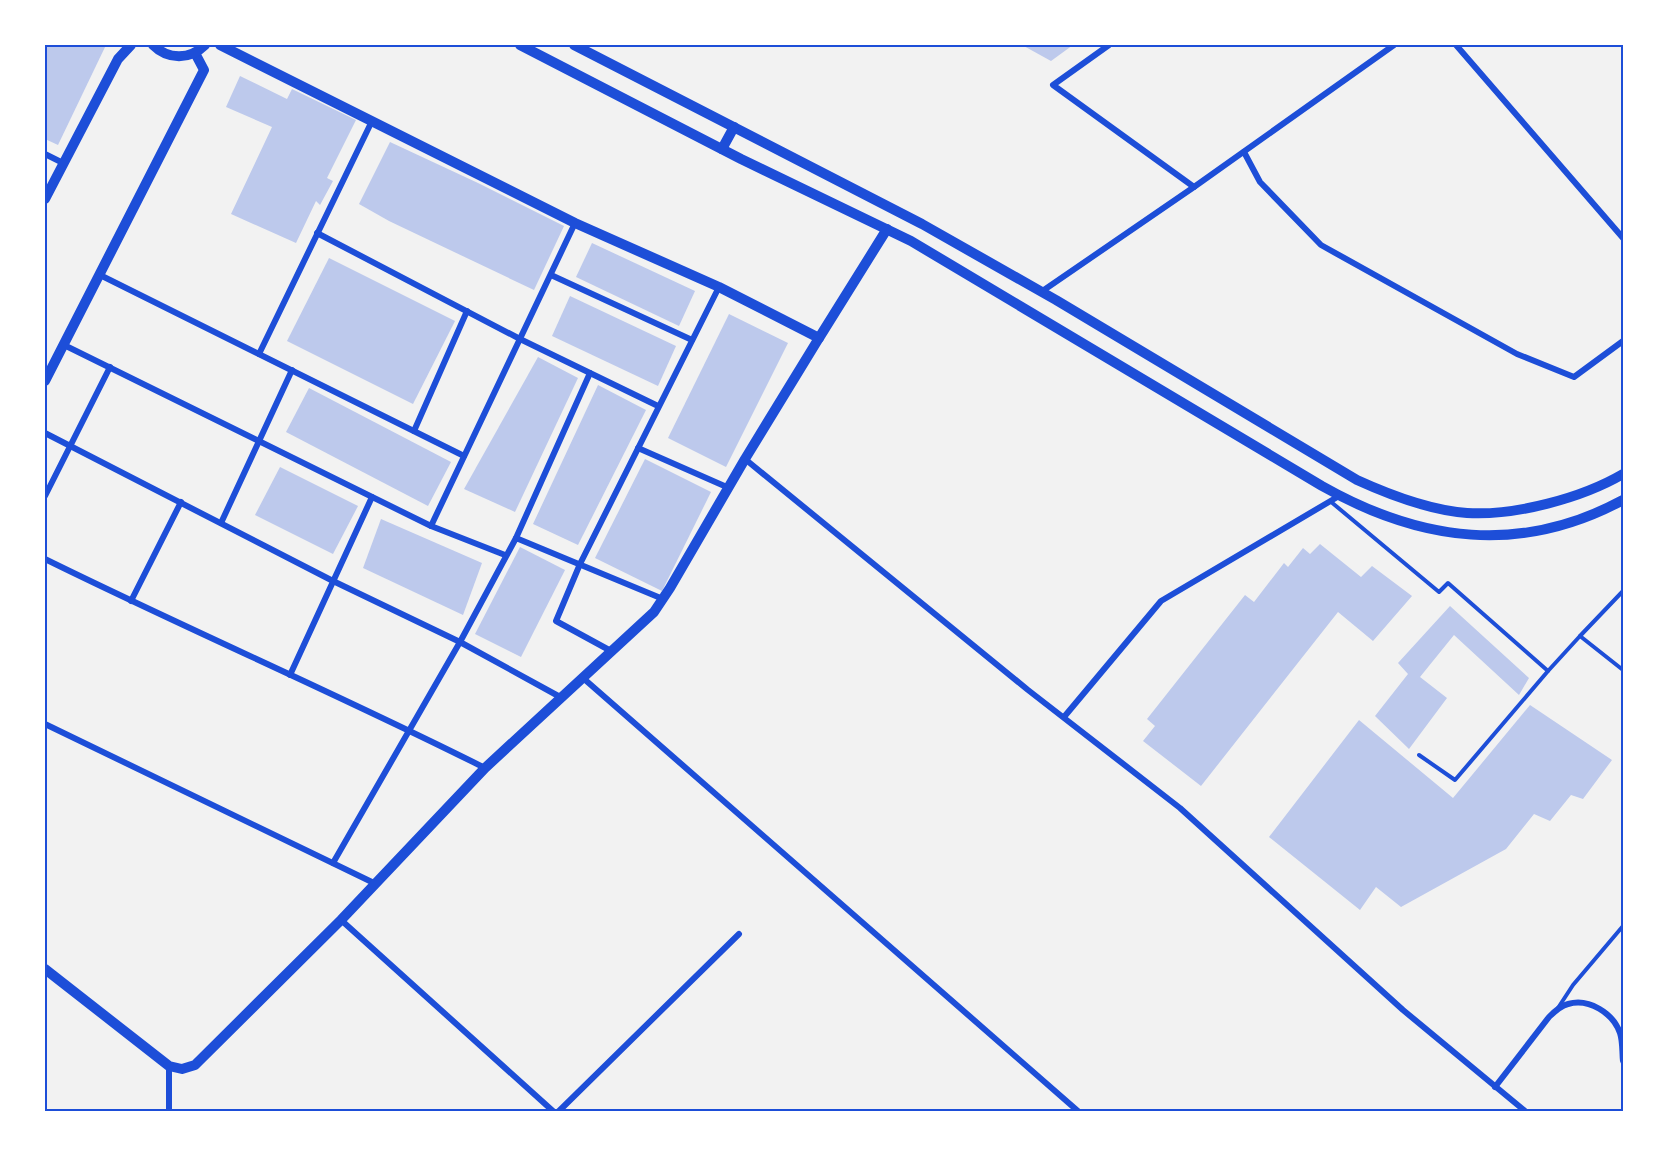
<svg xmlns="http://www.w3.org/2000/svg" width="1668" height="1157" viewBox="0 0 1668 1157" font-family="Commissioner,sans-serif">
	<rect width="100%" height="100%" fill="#f2f2f2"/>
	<!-- building -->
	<g fill="#bdc9ec">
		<polygon points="48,45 106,45 58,145 45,139 45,51"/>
		<polygon points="1022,45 1073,45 1051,61"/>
		<polygon points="240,76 287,99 292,89 356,120 327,178 333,181 320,205 316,201 296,243 231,214 272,127 226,107"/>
		<polygon points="390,142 478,183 564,226 534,290 389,221 359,204"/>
		<polygon points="592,243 695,291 679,326 576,277"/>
		<polygon points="329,258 455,321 413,404 287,341"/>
		<polygon points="570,296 676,346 658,386 552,336"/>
		<polygon points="729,314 788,343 726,467 668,438"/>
		<polygon points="538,357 578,378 515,512 464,489"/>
		<polygon points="598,385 646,410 578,545 533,524"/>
		<polygon points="309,388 451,462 428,506 286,432"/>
		<polygon points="645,459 711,492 662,591 595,558"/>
		<polygon points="280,467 358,506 333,554 255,515"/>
		<polygon points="381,519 482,563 463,615 363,568"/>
		<polygon points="1320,544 1361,577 1372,566 1412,596 1373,641 1338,612 1201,786 1143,741 1155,726 1147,719 1245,595 1254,602 1284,563 1288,567 1303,548 1310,554"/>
		<polygon points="520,547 565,570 521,657 475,634"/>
		<polygon points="1450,606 1529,678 1519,695 1454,635 1420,677 1447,698 1409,749 1375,716 1408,674 1398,663"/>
		<polygon points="1530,705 1612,760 1583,799 1571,795 1550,821 1534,814 1506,849 1401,907 1376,887 1360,910 1269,837 1359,720 1453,798"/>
	</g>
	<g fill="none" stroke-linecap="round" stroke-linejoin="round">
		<!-- service -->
		<g stroke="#1d4ed8" stroke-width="4">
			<polyline points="1330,501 1439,592 1448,583 1548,671 1455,780 1419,755"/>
			<polyline points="1580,636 1623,591"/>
			<polyline points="1548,671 1580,636 1623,670"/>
			<polyline points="1558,1008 1573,985 1623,926"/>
		</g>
		<!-- minor -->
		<g stroke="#1d4ed8" stroke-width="6">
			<polyline points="1109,45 1053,85 1194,187 1394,45"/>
			<polyline points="1456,45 1623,238"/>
			<polyline points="1244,152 1260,182 1321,245 1517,354 1574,377 1623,341"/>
			<polyline points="45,154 63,163"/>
			<polyline points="317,233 520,339 658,406"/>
			<polyline points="100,275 464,456"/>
			<polyline points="551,275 692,340"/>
			<polyline points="1041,292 1194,187"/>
			<polyline points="64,345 431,526 505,555"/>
			<polyline points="259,354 372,121"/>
			<polyline points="414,431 467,311"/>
			<polyline points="45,433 333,581 460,642 562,698"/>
			<polyline points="638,448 729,488"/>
			<polyline points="745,459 1028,690 1180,808 1403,1010 1525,1111"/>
			<polyline points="45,496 110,367"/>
			<polyline points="221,523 292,370"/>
			<polyline points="431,526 575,223"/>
			<polyline points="516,538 590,373"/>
			<path d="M 45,559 C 191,631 340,695 485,768"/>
			<polyline points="131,601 181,502"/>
			<polyline points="611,651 556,621 580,564 719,287"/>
			<polyline points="290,675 372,497"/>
			<polyline points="583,678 1079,1112"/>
			<polyline points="1064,717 1161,601 1339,496"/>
			<polyline points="45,724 376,884"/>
			<polyline points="333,863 460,642 516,538 663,599"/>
			<polyline points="341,920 554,1112"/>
			<polyline points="169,1066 169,1112"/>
			<path d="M 1495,1087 L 1549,1017 C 1554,1012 1560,1006 1568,1004 C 1589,998 1613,1013 1620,1033 C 1623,1042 1622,1053 1623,1061"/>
			<polyline points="558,1112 739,934"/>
		</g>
		<!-- tertiary -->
		<g stroke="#1d4ed8" stroke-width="10">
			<polyline points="45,199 118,59 131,45"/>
			<polyline points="819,338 887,229"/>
			<polyline points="45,381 204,70 195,53"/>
			<polyline points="45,969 169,1066 182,1069 195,1065 341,920 485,768 654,612 670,588 745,459 819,338 719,287 575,223 220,45"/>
		</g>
		<!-- secondary -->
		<g stroke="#1d4ed8" stroke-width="10">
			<path d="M 153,45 C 168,60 190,60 205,45"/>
			<path d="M 520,45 L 741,159 L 911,241 L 1322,486 C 1421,542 1521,555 1623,500"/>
			<path d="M 574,45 L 922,224 L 1056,300 L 1357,480 C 1392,496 1429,510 1467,513 C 1515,516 1582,498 1623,474"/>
			<polyline points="722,149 734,127"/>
		</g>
	</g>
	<!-- border -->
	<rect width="1668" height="1157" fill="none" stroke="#ffffff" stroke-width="93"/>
	<rect x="46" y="46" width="1576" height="1064" fill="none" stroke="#1d4ed8" stroke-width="2"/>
</svg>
